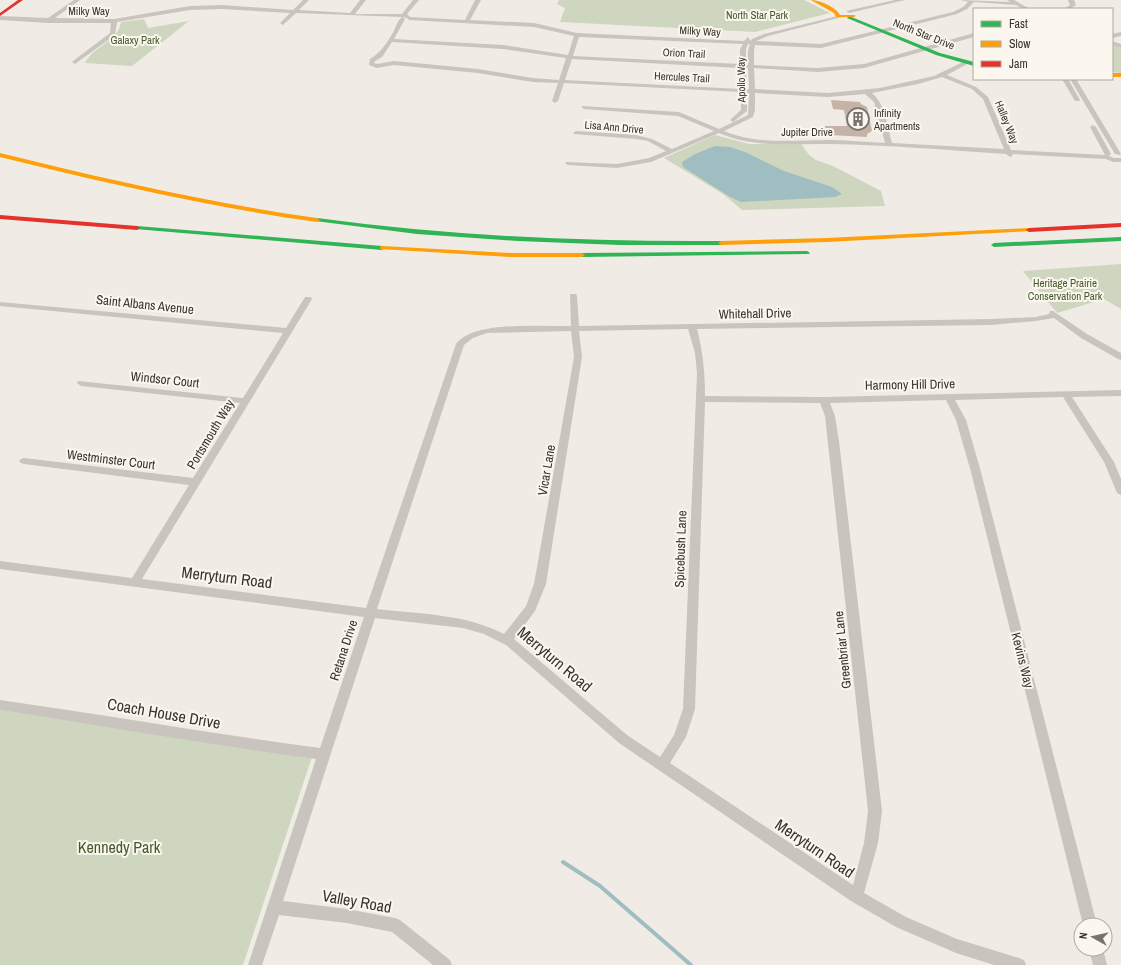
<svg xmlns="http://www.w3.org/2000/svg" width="1121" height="965" viewBox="0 0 1121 965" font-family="'Archivo Narrow',sans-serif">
	<rect width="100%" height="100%" fill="#f0ece5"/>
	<!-- green -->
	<g fill="#ced6bf">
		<polygon points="559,0 804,0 830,13 755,32 560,22 565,8 557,4"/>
		<path d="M 144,19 L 148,28 L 189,21 L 132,66 L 85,63 C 93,46 118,42 121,22 Z"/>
		<polygon points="1112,44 1121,48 1121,73 1112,72"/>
		<polygon points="715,135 749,144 801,144 809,155 816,160 833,166 881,191 885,206 742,210 723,194 664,158"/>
		<polygon points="1121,264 1121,309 1104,299 1057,313 1023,271"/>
		<polygon points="0,710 313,754 243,965 0,965"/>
	</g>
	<!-- water -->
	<polygon fill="#a0bec1" points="715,146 730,147 745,152 784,171 832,187 842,194 835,197 741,202 730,197 683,167 682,162 695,154"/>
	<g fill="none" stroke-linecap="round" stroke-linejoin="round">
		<!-- stream -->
		<polyline stroke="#a0bec1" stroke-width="4" points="563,862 600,886 691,965"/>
	</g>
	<!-- building -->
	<polygon fill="#c4b3a6" points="831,100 860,102 861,104 867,107 872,131 867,134 867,137 830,135 829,133 826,133 825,126 847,126 844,110 833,109"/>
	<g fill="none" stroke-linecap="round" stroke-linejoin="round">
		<!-- street -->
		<g fill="#c9c4be" fill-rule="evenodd">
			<path d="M 74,0 L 80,0 L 55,18 L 114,19 L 190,6 L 222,5 L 293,10 L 303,0 L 309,0 L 299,10 L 350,13 L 360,0 L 366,0 L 355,14 L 402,14 L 413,0 L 419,0 L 407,14 L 410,17 L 465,20 L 475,0 L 481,0 L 470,20 L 534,23 L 577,33 L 744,41 L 748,37 L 751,41 L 752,39 L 764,34 L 842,15 L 842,17 L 768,36 L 756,41 L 821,44 L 953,12 L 963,7 L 968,2 L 961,0 L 1010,2 L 1007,0 L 1014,0 L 1030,9 L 1023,9 L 1016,5 L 974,2 L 967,9 L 957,14 L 821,48 L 755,45 L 754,51 L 754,65 L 818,68 L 864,64 L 974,33 L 974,37 L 864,68 L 818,72 L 754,68 L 755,89 L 828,93 L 880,88 L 934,76 L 965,61 L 968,63 L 967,64 L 947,75 L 976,87 L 988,97 L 1011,150 L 1105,155 L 1090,127 L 1093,125 L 1096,127 L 1111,154 L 1109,156 L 1114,158 L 1121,158 L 1121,162 L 1113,162 L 1106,159 L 1013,154 L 1012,156 L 1010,157 L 1006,154 C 947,150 889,145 830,144 C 791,143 756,149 719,133 L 651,162 L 617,168 L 568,165 L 565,163 L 566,162 L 617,164 L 649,158 L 666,151 L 648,141 L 636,139 L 574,134 L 573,133 L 576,131 L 636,135 L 652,139 L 672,149 L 714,131 L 678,116 L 584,109 L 582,108 L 582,106 L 679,112 L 719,129 L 748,115 L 749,93 L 747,93 L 747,111 L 733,122 L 730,120 L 741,110 L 741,92 L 564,83 L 558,101 L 555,103 L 552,101 L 558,83 L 533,82 L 478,73 L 394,65 L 377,68 L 369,65 L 370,59 C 381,53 388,41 394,31 C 396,26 398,20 402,17 L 296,13 L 283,25 L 280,23 L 290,13 L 222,9 L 190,10 L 117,22 L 115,35 L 75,64 L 72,62 L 73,61 L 110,33 L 111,23 L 48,23 L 0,20 L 0,16 L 48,18 ZM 402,17 L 407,18 L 409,20 L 534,27 L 574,36 L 568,55 L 503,45 L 394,39 L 405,19 ZM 579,37 L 743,44 L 740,49 L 740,64 L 573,56 ZM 392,42 L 503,49 L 566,58 L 559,80 L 533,78 L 478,69 L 394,61 L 377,64 L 374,63 L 375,61 L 382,57 ZM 748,44 L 750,44 L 748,51 L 748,65 L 746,65 L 746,49 ZM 572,59 L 740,68 L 741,89 L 565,80 ZM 746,68 L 748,68 L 749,89 L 747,89 ZM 942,77 L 972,89 L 983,99 L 1004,149 L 892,143 C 887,126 886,105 872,93 L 918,84 ZM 755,93 L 828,97 L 865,94 L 874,102 L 885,143 C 866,142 846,140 827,140 C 793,140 757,145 724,131 L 753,117 L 755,110 Z"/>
			<polygon points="895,0 905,0 849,13 846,11"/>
			<polygon points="1068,0 1074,0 1076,5 1070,9 1064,9 1070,5"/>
			<polygon points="1121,32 1121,36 1112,38 1112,34"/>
			<polygon points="1112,41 1121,44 1121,48 1112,45"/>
			<polygon points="1062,79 1068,79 1080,100 1079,101 1075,101"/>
			<polygon points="1070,79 1076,79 1121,154 1120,155 1115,154"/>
			<path d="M 570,294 L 576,294 L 577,296 L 579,326 L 991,319 L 1036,317 L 1049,314 L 1050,311 L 1053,311 L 1087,334 L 1121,353 L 1121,360 L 1118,359 L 1081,338 L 1054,318 L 1036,321 L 991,325 L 697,329 C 703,352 705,372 705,396 L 824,397 L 1121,390 L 1121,396 L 1072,397 L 1114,462 L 1121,479 L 1121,495 L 1117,493 L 1104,462 L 1063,397 L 955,400 L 966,420 L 981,472 L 1097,925 L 1083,925 L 971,472 L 956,420 L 946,400 L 830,403 L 835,416 L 839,441 L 882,811 L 878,843 L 864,893 L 906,917 L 957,939 L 1019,958 L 1024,960 L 1026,965 L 994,965 L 956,953 L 896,927 L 851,901 L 619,743 L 506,645 L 484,634 L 463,628 L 375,618 L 283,901 L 347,909 L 395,918 L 400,920 L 450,960 L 452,965 L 433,965 L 392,932 L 347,923 L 279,915 L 262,965 L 248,965 L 316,759 C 210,745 106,726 0,710 L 0,700 C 107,715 213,734 320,748 L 364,617 L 0,569 L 0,561 L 132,578 L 189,485 L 24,464 L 21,463 L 19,461 L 21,459 L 24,458 L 193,478 L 240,403 L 81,386 L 77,383 L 78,381 L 243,398 L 283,333 L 0,306 L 0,302 L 286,328 L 305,297 L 311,297 L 312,299 L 142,579 L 366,608 L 456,344 C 474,320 541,327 571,326 ZM 688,329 L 695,353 L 697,373 L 683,709 L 674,735 L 660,757 L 627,735 L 514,639 L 535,611 L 546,584 L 582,357 L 579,331 ZM 571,331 L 574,357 L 534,584 L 526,606 L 504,634 C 466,614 420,614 377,609 L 464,345 L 473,338 L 487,333 ZM 705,402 L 820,403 L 825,416 L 868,811 L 864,843 L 853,885 L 670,763 L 686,737 L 695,709 Z"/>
			<polygon points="1089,949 1103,949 1107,965 1093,965"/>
		</g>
		<!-- fast -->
		<g fill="#30b455" fill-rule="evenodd">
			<polygon points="849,16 940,53 974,62 974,66 936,55 847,18"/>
			<path d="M 317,218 C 451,236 586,242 721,241 L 724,243 L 721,245 L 620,245 L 518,241 L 417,234 L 315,221 L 315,219 Z"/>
			<polygon points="137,226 382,246 385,248 382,250 135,229 134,228"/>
			<polygon points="1121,237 1121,241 994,247 991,245 994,243"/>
			<polygon points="807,251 810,253 809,254 582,257 579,255 582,253"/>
		</g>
		<!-- slow -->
		<g fill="#ff9f0a" fill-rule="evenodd">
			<path d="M 811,0 C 819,0 836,7 840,15 L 854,15 L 856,16 L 854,17 L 836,17 L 834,13 Z"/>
			<rect x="1112" y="73" width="9" height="4"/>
			<path d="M 0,153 C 105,179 210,203 317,218 L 320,220 L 317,222 C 210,207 105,183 0,157 Z"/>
			<polygon points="1029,228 1031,229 1031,231 827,242 721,245 718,243 721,241 827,238"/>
			<polygon points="382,246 511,253 582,253 585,255 582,257 511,257 380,249 380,247"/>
		</g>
		<!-- jam -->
		<g fill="#e5322d" fill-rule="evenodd">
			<polygon points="18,0 23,0 0,16 0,13"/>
			<polygon points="0,215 137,226 140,228 137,230 0,219"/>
			<polygon points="1121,223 1121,227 1029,232 1026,230 1029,228"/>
		</g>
	</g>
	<!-- icons -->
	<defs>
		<g id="building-ring" transform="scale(1.15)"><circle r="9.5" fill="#fbf7ee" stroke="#7a736c" stroke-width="1.5"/><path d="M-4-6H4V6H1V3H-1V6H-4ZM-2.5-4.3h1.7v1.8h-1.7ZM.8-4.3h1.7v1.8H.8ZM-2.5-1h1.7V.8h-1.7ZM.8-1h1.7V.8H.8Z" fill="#7a736c"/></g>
	</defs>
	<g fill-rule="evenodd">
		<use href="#building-ring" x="858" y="119"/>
	</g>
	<g text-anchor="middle" stroke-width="4" stroke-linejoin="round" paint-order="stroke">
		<!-- far-street labels -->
		<g font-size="11" fill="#3b322b" stroke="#fbf7ee">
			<text x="89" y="15">Milky Way</text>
			<text transform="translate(700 31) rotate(3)" y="4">Milky Way</text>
			<text transform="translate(924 34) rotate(22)" y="4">North Star Drive</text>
			<text transform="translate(684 53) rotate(3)" y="4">Orion Trail</text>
			<text transform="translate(682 77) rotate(3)" y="4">Hercules Trail</text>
			<text transform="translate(741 80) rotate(-91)" y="4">Apollo Way</text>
			<text transform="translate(1007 122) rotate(68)" y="4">Halley Way</text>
			<text transform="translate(614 127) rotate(5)" y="4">Lisa Ann Drive</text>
			<text x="807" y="136">Jupiter Drive</text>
		</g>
		<!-- far-park labels -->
		<g font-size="11" fill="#445a2e" stroke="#fbf7ee">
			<text x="757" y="19">North Star Park</text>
			<text x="135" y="44">Galaxy Park</text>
			<text x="1065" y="287">Heritage Prairie<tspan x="1065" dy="13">Conservation Park</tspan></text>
		</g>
		<!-- far-poi labels -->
		<g font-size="11" fill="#3b322b" stroke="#fbf7ee" text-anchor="start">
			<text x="874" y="117">Infinity<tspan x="874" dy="13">Apartments</tspan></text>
		</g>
		<!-- street labels -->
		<g font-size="13" fill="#3b322b" stroke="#fbf7ee">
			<text transform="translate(145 304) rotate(6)" y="5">Saint Albans Avenue</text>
			<text transform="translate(755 313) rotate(-1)" y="5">Whitehall Drive</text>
			<text transform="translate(165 379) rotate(6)" y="5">Windsor Court</text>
			<text transform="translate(910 384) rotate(-1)" y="5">Harmony Hill Drive</text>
			<text transform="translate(210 434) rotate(-59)" y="5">Portsmouth Way</text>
			<text transform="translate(111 459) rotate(7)" y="5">Westminster Court</text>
			<text transform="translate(546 470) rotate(-80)" y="5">Vicar Lane</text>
			<text transform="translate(680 549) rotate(-88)" y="5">Spicebush Lane</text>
			<text transform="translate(343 650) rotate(-72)" y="5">Retana Drive</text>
			<text transform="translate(842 650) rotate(-96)" y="5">Greenbriar Lane</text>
			<text transform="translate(1023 660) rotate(76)" y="5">Kevins Way</text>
		</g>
		<!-- near-street labels -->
		<g font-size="16" fill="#3b322b" stroke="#fbf7ee">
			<text transform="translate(227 577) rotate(7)" y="6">Merryturn Road</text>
			<text transform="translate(555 659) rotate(40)" y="6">Merryturn Road</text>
			<text transform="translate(164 713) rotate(10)" y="6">Coach House Drive</text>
			<text transform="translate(815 848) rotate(34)" y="6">Merryturn Road</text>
			<text transform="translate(357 901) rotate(10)" y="6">Valley Road</text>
		</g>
		<!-- near-park labels -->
		<g font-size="16" fill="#445a2e" stroke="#fbf7ee">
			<text x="119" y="853">Kennedy Park</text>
		</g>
	</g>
	<!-- legend -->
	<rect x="973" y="8" width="140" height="72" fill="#fbf7ee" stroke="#aea8a0"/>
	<rect x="981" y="21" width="20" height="6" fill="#30b455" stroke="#aea8a0"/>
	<text x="1009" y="28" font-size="12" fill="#3b322b">Fast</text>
	<rect x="981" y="41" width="20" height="6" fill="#ff9f0a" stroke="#aea8a0"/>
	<text x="1009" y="48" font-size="12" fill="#3b322b">Slow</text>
	<rect x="981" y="61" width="20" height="6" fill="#e5322d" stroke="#aea8a0"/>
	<text x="1009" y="68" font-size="12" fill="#3b322b">Jam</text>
	<!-- north arrow -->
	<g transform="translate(1093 937) rotate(278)"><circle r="19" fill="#fbf7ee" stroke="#aea8a0"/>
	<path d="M0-3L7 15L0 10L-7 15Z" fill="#7a736c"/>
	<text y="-6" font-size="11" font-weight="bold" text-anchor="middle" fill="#3b322b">N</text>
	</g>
</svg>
